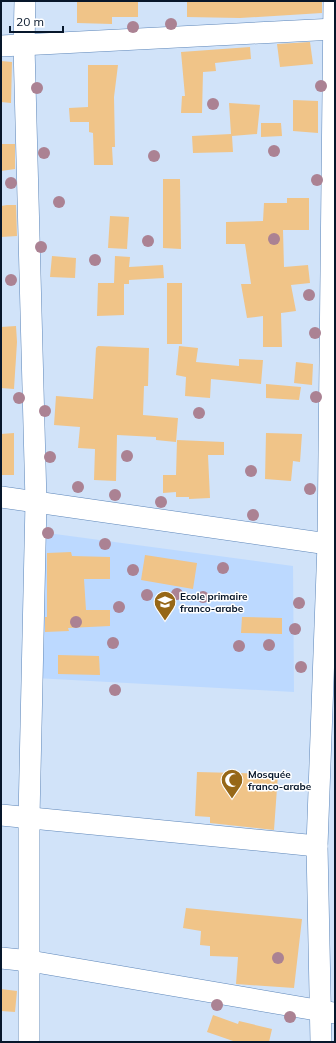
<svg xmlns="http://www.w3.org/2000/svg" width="336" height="1043" viewBox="0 0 336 1043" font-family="Mulish,sans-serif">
	<rect width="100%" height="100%" fill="#d1e3f9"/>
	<!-- built -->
	<polygon fill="#bcd9ff" points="40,532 293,566 294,692 35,678"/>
	<!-- building -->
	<g fill="#f0c488">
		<polygon points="77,1 138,1 138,17 112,17 112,24 77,23"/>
		<polygon points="187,1 322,1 322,13 240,18 187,17"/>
		<polygon points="310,42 313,64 280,67 277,44"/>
		<polygon points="250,47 251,59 215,63 216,71 203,72 202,113 181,113 182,96 185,96 181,52"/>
		<polygon points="1,61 12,62 11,103 1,102"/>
		<polygon points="88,65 118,65 114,97 115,147 112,147 113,165 94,165 93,133 89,132 89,122 70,122 69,108 88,107"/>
		<polygon points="293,100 318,101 318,133 293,131"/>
		<polygon points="229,103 260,105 257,134 232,136 233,152 193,153 192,136 231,134"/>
		<polygon points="261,123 281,123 282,136 261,137"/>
		<polygon points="1,144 15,144 15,169 1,171"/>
		<polygon points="163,179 180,179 181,249 163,248"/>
		<polygon points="287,198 309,198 309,230 283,230 284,267 308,265 310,283 291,285 296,311 281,313 282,347 263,347 263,316 247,318 241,284 251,284 245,244 226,244 226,222 263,221 264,203 287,203"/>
		<polygon points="7,205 16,205 17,236 1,237 1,206"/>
		<polygon points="110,216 129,217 127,249 108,248"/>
		<polygon points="52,256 76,258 75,278 50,277"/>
		<polygon points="115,256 130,257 129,267 163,265 164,278 129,280 129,284 124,284 124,315 97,316 98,283 114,283"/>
		<rect x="167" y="283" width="15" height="61"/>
		<polygon points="16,326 17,342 14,389 1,388 1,327"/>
		<polygon points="98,346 149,348 148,386 144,386 143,415 178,418 176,442 156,440 156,437 117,435 116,481 94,480 95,449 78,448 80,427 54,425 56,396 93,399 96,348"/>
		<polygon points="179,346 198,348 196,362 239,366 239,359 263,360 261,384 211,379 210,398 185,396 186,377 176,375"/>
		<polygon points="296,362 313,364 312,385 294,383"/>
		<polygon points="266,384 301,387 299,400 266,398"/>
		<polygon points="14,433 14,475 1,475 1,434"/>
		<polygon points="266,433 302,434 300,462 293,461 291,481 265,479"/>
		<polygon points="177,440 224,442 224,455 208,455 210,498 189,499 189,497 176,497 176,492 163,493 163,475 176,475"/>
		<polygon points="71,552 72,556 110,557 110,579 84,579 86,610 110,610 110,626 68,628 69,631 45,632 45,617 47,617 47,553"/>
		<polygon points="145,555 197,563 193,589 141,580"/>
		<polygon points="242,617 282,618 282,634 241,633"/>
		<polygon points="58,655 99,656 100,675 58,674"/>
		<polygon points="197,772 278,774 274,830 210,823 210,817 195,816"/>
		<polygon points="186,908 302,919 294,988 236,984 238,957 210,956 210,946 200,945 201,931 183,928"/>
		<polygon points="1,989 17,991 15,1012 1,1011"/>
		<polygon points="213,1015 238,1024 239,1021 272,1029 269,1042 236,1042 207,1032"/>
	</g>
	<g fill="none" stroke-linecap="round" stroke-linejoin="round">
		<!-- minor casing -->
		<g stroke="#5d86b9" stroke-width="22">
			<g id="minor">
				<polyline points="25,1 24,46 36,502 29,817 29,1042"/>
				<polyline points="1,46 335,29"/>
				<polyline points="1,497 335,545"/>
				<polyline points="1,815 317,846"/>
				<polyline points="1,958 30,961 334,1013"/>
				<polyline points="321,1042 317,846 328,544 334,1"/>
			</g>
		</g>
		<!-- minor -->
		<use href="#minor" stroke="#fff" stroke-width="21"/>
	</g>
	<!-- trees -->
	<g fill="#ab8293">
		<circle cx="171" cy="24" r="6"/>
		<circle cx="133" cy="27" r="6"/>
		<circle cx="321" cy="86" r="6"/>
		<circle cx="37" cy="88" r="6"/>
		<circle cx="213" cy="104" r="6"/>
		<circle cx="274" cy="151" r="6"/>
		<circle cx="44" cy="153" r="6"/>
		<circle cx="154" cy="156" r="6"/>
		<circle cx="317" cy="180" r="6"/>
		<circle cx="11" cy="183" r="6"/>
		<circle cx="59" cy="202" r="6"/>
		<circle cx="274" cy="239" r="6"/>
		<circle cx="148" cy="241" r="6"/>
		<circle cx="41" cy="247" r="6"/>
		<circle cx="95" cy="260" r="6"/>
		<circle cx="11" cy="280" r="6"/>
		<circle cx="309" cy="295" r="6"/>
		<circle cx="315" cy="333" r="6"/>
		<circle cx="316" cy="397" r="6"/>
		<circle cx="19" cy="398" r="6"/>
		<circle cx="45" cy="411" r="6"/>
		<circle cx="199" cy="413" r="6"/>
		<circle cx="127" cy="456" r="6"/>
		<circle cx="50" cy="457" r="6"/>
		<circle cx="251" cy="471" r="6"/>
		<circle cx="78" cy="487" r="6"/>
		<circle cx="310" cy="489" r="6"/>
		<circle cx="115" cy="495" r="6"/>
		<circle cx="161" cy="502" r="6"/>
		<circle cx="253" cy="515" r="6"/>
		<circle cx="48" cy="533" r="6"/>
		<circle cx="105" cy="544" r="6"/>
		<circle cx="223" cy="568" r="6"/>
		<circle cx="133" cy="570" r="6"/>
		<circle cx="177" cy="594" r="6"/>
		<circle cx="147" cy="595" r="6"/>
		<circle cx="203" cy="597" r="6"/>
		<circle cx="299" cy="603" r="6"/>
		<circle cx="119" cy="607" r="6"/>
		<circle cx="76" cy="622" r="6"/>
		<circle cx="295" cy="629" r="6"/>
		<circle cx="113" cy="643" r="6"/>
		<circle cx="269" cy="645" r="6"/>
		<circle cx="239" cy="646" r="6"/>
		<circle cx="301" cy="667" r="6"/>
		<circle cx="115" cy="690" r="6"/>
		<circle cx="278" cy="958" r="6"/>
		<circle cx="217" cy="1005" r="6"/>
		<circle cx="290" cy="1017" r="6"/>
	</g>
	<!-- icons -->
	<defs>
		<g id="school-pin" transform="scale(1.15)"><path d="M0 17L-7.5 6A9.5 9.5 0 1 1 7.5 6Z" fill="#966717" stroke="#fff"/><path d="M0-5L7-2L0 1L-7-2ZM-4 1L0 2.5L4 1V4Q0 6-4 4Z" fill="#fff"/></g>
		<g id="mosque-pin" transform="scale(1.15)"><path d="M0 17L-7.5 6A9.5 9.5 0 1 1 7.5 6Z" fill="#966717" stroke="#fff"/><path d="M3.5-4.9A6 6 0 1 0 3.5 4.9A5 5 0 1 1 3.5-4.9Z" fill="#fff"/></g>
	</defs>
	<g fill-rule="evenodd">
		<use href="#school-pin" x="165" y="602"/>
		<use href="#mosque-pin" x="232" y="780"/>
	</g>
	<g text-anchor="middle" stroke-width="3" stroke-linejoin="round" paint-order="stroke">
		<!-- poi labels -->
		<g font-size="10" font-weight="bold" fill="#07172b" stroke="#fff" text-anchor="start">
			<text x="180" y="600">Ecole primaire<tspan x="180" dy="12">franco-arabe</tspan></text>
			<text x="248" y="778">Mosquée<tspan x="248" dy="12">franco-arabe</tspan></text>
		</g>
	</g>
	<!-- border -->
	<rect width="336" height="1043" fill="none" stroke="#07172b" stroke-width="4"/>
	<!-- scale -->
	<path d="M10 26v6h53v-6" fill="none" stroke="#07172b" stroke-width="2"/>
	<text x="16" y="26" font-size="12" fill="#07172b" stroke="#ffffff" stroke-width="3" paint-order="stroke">20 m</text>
</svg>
